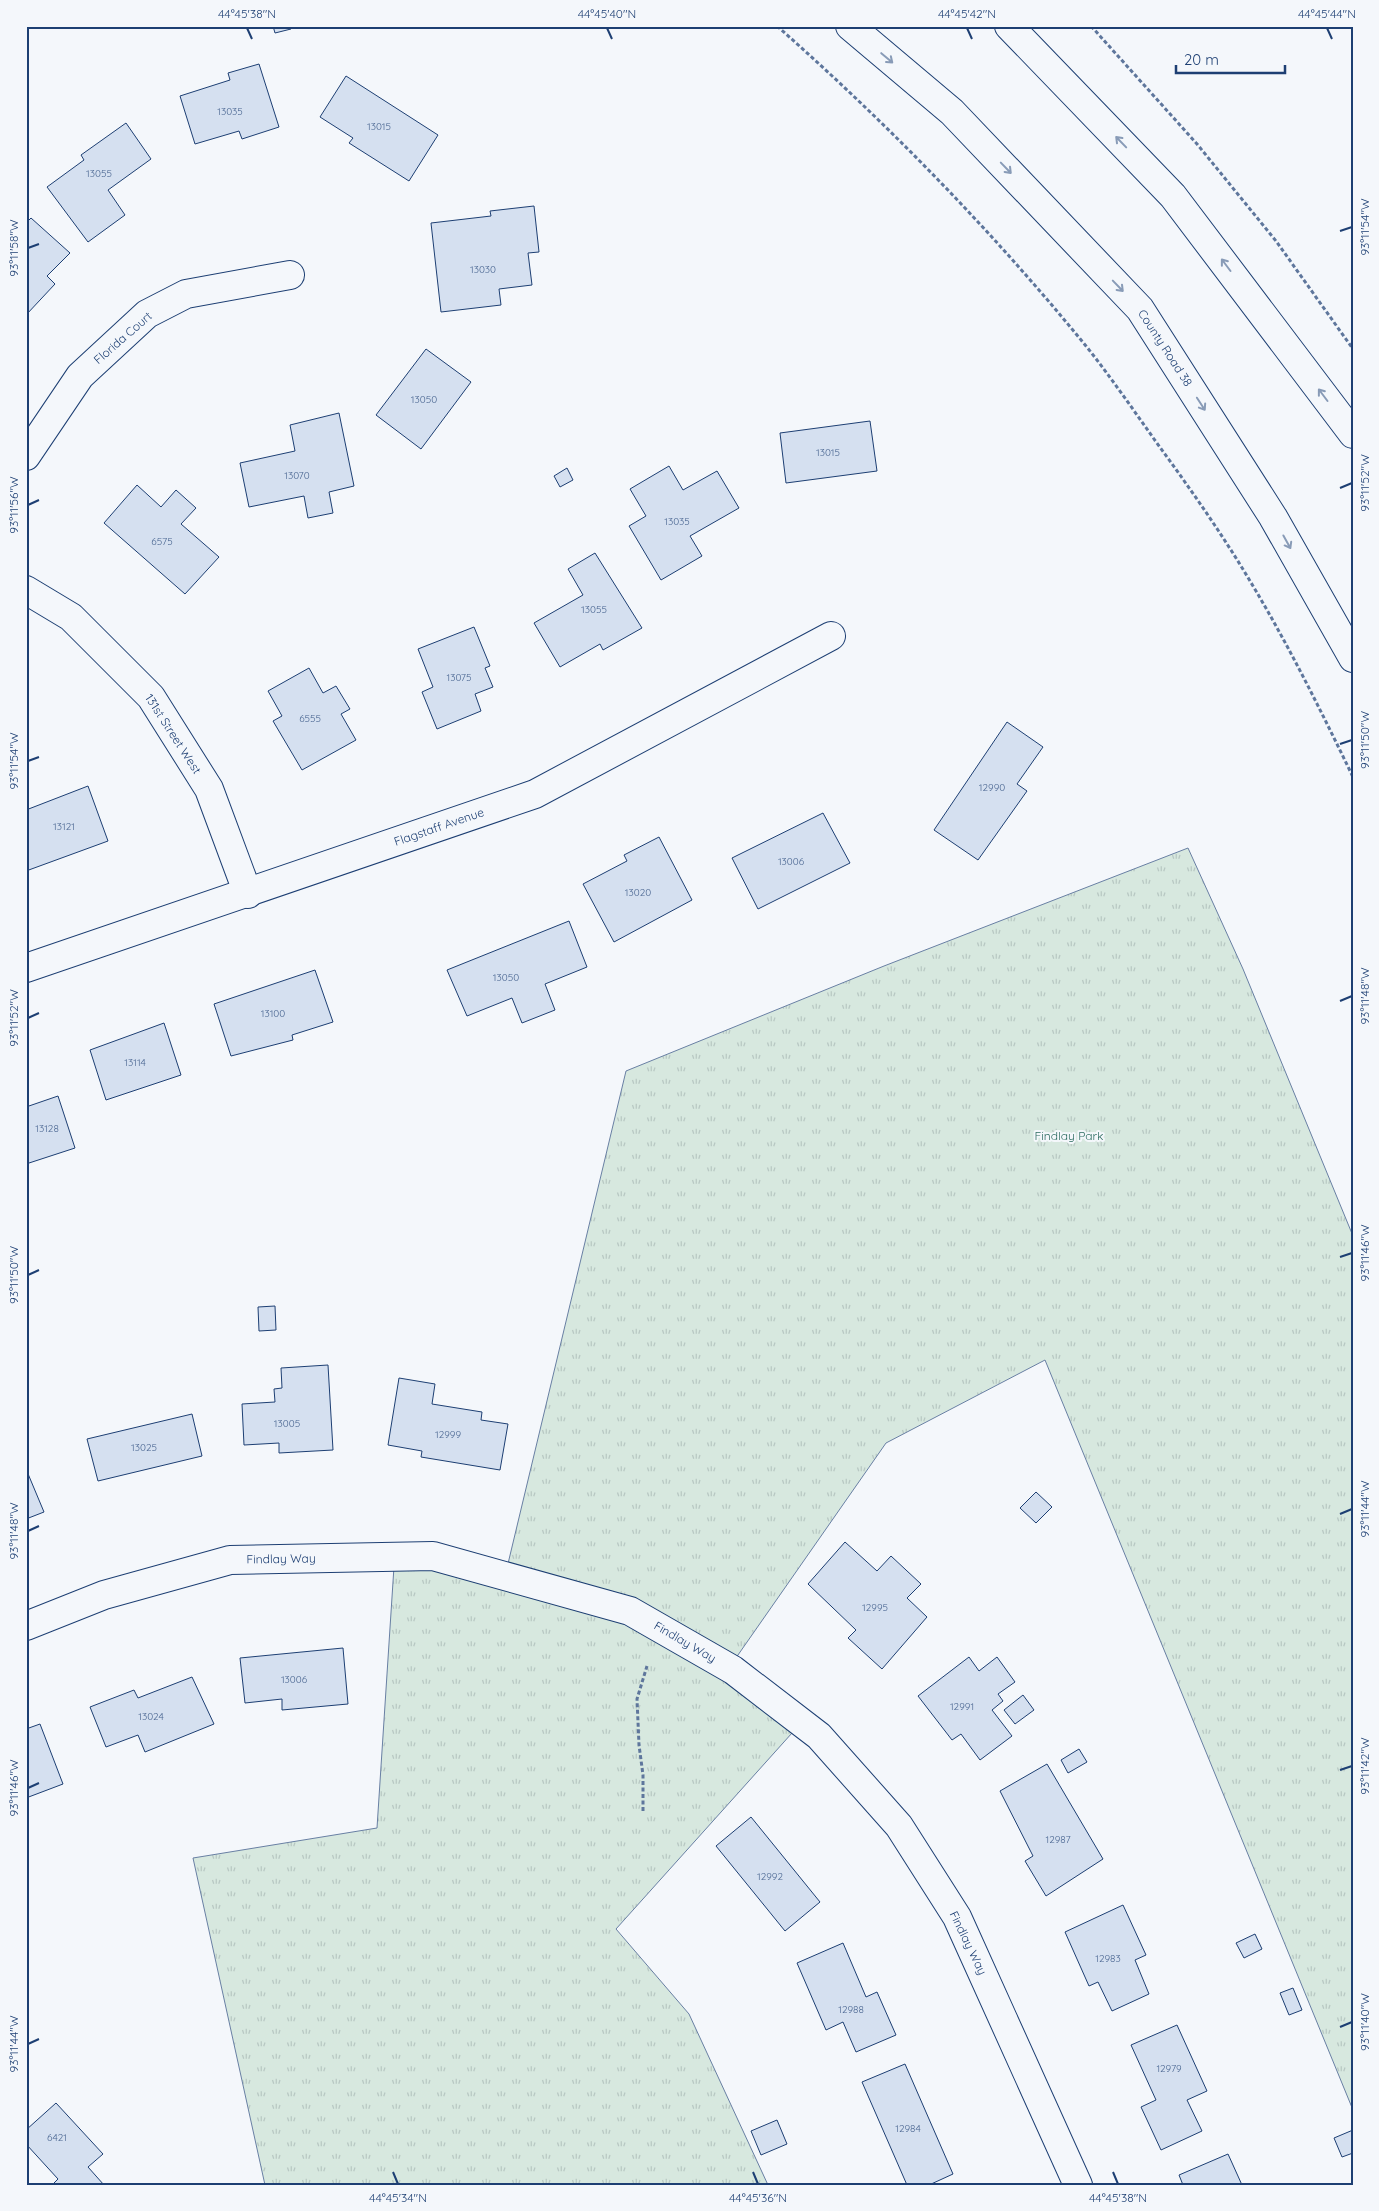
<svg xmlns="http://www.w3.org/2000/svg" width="1379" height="2211" viewBox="0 0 1379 2211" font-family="Quicksand,sans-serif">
	<defs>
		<pattern id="park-tufts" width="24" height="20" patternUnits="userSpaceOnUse" patternTransform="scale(1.25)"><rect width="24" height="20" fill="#d7e8df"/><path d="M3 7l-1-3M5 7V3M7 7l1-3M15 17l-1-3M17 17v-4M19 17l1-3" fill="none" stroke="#b8c8c3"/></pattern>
	</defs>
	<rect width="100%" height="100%" fill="#f4f7fb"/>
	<!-- park -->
	<polygon fill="url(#park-tufts)" stroke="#687fa3" points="1188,848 1243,969 1353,1236 1353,2110 1045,1360 886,1443 731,1665 801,1723 616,1929 689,2014 768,2185 265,2185 193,1858 377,1828 395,1551 506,1572 626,1071 884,966"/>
	<!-- building -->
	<g fill="#d5e0f0" stroke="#1d3f73">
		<polygon points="273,26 291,26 291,29 275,33"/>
		<polygon points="259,64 279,127 242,139 239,131 195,144 180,96 230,80 228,73"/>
		<polygon points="346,76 438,135 409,181 349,143 353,138 320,117"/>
		<polygon points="126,123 151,159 108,190 125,215 88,242 47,187 84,160 81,155"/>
		<polygon points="534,206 539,252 528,253 532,285 499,289 501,305 441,312 431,223 491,216 490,211"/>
		<polygon points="31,218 70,253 47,276 55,284 26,315 26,223"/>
		<polygon points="426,349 471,382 421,449 376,415"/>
		<polygon points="339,413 354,486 329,492 333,513 308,518 304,496 249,507 240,463 295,451 290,425"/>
		<polygon points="870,421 877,471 786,483 780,433"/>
		<polygon points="669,466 683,490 717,471 739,508 690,536 702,556 661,580 629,526 646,516 630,489"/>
		<polygon points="567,468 573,480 560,487 554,476"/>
		<polygon points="137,485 161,507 176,490 196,508 181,524 219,557 185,594 104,523"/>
		<polygon points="595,553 642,628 603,650 600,644 560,667 534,623 583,595 568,569"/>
		<polygon points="474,627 490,666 485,668 493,687 475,694 481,711 437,729 422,692 433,687 418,649"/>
		<polygon points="309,668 323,693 336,686 350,709 341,714 356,740 302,770 273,721 282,716 268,691"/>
		<polygon points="1007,722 1043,747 1017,784 1027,791 978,860 934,830"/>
		<polygon points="88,786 108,841 26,871 26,810"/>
		<polygon points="823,813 850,863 758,909 732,858"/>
		<polygon points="659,837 692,900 614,942 583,884 627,861 624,855"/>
		<polygon points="569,921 587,967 545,984 555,1010 522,1023 512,998 467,1016 447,970"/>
		<polygon points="315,970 333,1022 292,1035 293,1040 231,1056 214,1004"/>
		<polygon points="164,1023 181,1075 106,1100 90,1050"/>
		<polygon points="58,1096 75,1148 26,1164 26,1107"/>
		<polygon points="275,1306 276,1330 259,1331 258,1307"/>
		<polygon points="328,1365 333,1450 279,1453 279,1443 244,1445 242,1404 275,1402 274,1389 282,1388 281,1368"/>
		<polygon points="399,1378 435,1384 432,1404 482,1412 481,1420 508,1424 500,1470 421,1457 422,1451 388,1445"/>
		<polygon points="192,1414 202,1456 98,1481 87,1439"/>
		<polygon points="26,1469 44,1512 26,1519"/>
		<polygon points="1036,1492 1052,1507 1036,1523 1020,1508"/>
		<polygon points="845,1542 877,1571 891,1556 921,1584 907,1598 927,1617 882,1669 848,1638 856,1630 808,1584"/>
		<polygon points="343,1648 348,1704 282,1710 282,1699 245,1703 240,1658"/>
		<polygon points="969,1657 979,1671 997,1657 1015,1682 998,1694 1003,1701 992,1710 1012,1736 980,1760 961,1734 952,1740 918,1696"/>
		<polygon points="192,1677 214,1724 145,1752 138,1735 106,1747 90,1707 134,1690 138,1698"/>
		<polygon points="1023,1695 1034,1710 1015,1724 1004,1710"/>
		<polygon points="40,1724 63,1784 26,1798 26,1729"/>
		<polygon points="1079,1749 1087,1762 1068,1773 1061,1760"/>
		<polygon points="1047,1764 1103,1859 1046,1896 1025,1861 1033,1856 1000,1791"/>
		<polygon points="751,1817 820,1902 785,1931 716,1846"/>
		<polygon points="1123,1905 1146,1955 1135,1960 1149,1994 1112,2011 1098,1982 1089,1986 1065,1932"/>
		<polygon points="1255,1934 1262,1949 1244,1958 1236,1943"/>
		<polygon points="843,1943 866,1997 877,1992 896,2035 856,2052 843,2022 826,2030 797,1963"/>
		<polygon points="1293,1988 1302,2010 1289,2015 1280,1993"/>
		<polygon points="1177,2025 1207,2091 1187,2100 1202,2131 1161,2150 1141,2107 1156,2100 1131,2045"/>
		<polygon points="905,2064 953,2174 929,2185 907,2185 862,2082"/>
		<polygon points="56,2103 103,2154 88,2167 104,2185 52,2185 58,2179 26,2144 26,2130"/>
		<polygon points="777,2120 787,2144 761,2155 751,2131"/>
		<polygon points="1353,2130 1353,2153 1342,2157 1334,2138"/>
		<polygon points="1228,2154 1242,2185 1183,2185 1179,2175"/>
	</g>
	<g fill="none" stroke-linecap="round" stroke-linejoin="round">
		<!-- street casing -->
		<g stroke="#1d3f73" stroke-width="30">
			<g id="street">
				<polyline points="26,456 80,376 147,314 186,294 290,275"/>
				<polyline points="26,590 71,617 151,697 209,789 248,894"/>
				<polyline points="26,968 535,794 831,636"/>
				<polyline points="26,1626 104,1595 230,1560 433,1556 630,1611 733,1670 819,1736 899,1826 957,1917 1078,2185"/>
			</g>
		</g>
		<!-- secondary casing -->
		<g stroke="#1d3f73" stroke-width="30">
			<g id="secondary">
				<polyline points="850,26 952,112 1140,309 1273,517 1353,658"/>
				<polyline points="1009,26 1173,196 1353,434"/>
			</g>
		</g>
		<!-- path -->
		<g stroke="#5e769c" stroke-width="3" stroke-dasharray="4 2.5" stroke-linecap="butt">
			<path d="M 777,26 C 889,125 992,231 1086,346 C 1110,376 1132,408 1154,439 C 1189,487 1223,535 1253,586 C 1290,648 1322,713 1353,777"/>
			<polyline points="1091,26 1197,144 1276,241 1353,349"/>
			<polyline points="643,1811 643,1775 639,1745 637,1699 647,1666"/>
		</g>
		<!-- street -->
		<use href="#street" stroke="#f4f7fb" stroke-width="28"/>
		<!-- secondary -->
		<use href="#secondary" stroke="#f4f7fb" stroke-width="28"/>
	</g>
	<!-- one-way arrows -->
	<defs><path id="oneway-shaft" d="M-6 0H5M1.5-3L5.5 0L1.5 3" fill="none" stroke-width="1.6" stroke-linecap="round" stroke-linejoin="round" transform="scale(1.25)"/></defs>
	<g stroke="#889bb7">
		<use href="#oneway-shaft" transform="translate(887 58) rotate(40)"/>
		<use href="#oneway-shaft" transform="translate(1121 142) rotate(-134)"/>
		<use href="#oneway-shaft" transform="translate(1006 168) rotate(46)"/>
		<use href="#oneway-shaft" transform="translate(1226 265) rotate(-127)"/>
		<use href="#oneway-shaft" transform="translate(1118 286) rotate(46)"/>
		<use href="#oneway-shaft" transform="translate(1323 395) rotate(-127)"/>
		<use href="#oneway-shaft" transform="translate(1201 404) rotate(57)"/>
		<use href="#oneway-shaft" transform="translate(1287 542) rotate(61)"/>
	</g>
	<!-- ticks -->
	<path fill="none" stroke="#1d3f73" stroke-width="2" d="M 247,28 L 252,39M 607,28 L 612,39M 967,28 L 972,39M 1327,28 L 1332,39M 1340,231 L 1352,227M 28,248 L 39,244M 1340,488 L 1352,483M 28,505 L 39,500M 1340,744 L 1352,740M 28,761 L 39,757M 1340,1001 L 1352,996M 28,1018 L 39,1013M 1340,1257 L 1352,1253M 28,1275 L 39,1270M 1340,1514 L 1352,1509M 28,1531 L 39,1526M 1340,1770 L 1352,1766M 28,1788 L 39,1783M 1340,2027 L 1352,2022M 28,2044 L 39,2039M 393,2172 L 398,2184M 753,2172 L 758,2184M 1113,2172 L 1118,2184"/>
	<g text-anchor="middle" stroke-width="4" stroke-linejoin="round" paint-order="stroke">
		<!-- number labels -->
		<g font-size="10" fill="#4b6792">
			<text x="230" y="115">13035</text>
			<text x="379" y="130">13015</text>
			<text x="99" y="177">13055</text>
			<text x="483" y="273">13030</text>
			<text x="424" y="403">13050</text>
			<text x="828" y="456">13015</text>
			<text x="297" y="479">13070</text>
			<text x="677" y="525">13035</text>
			<text x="162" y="545">6575</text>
			<text x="594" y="613">13055</text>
			<text x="459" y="681">13075</text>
			<text x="310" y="722">6555</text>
			<text x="992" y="791">12990</text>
			<text x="64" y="830">13121</text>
			<text x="791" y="865">13006</text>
			<text x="638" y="896">13020</text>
			<text x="506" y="981">13050</text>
			<text x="273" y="1017">13100</text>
			<text x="135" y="1066">13114</text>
			<text x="47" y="1132">13128</text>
			<text x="287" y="1427">13005</text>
			<text x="448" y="1438">12999</text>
			<text x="144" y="1451">13025</text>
			<text x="875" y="1611">12995</text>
			<text x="294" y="1683">13006</text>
			<text x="962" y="1710">12991</text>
			<text x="151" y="1720">13024</text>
			<text x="1058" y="1843">12987</text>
			<text x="770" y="1880">12992</text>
			<text x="1108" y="1962">12983</text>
			<text x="851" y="2013">12988</text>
			<text x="1169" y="2072">12979</text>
			<text x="908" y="2132">12984</text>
			<text x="57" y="2141">6421</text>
		</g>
		<!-- street labels -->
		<g font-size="12" fill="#1d3f73" stroke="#f4f7fb">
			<text transform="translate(123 338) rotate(-41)" y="4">Florida Court</text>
			<text transform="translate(1165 348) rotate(57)" y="4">County Road 38</text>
			<text transform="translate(173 734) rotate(57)" y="4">131st Street West</text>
			<text transform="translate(439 827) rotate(-19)" y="4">Flagstaff Avenue</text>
			<text transform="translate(281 1559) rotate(-1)" y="4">Findlay Way</text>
			<text transform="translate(685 1642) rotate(30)" y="4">Findlay Way</text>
			<text transform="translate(968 1943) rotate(64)" y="4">Findlay Way</text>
		</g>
		<!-- park labels -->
		<g font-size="12" fill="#2c6c60" stroke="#f4f7fb">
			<text x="1069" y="1140">Findlay Park</text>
		</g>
	</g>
	<!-- border -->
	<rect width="1379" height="2211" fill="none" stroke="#f4f7fb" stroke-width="55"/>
	<!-- scale -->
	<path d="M1176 65v8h109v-8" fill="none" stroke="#1d3f73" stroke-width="2.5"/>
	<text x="1184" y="65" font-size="15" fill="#1d3f73" stroke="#f4f7fb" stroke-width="4" paint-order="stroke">20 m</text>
	<rect x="28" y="28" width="1324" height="2156" fill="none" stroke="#1d3f73" stroke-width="2"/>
	<g font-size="12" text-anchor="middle" fill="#1d3f73">
		<text x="247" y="18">44°45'38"N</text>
		<text x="607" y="18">44°45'40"N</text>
		<text x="967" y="18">44°45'42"N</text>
		<text x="1327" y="18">44°45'44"N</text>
		<text transform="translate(1365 227) rotate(-90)" y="4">93°11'54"W</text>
		<text transform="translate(14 248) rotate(-90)" y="4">93°11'58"W</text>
		<text transform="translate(1365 483) rotate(-90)" y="4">93°11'52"W</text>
		<text transform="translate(14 505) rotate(-90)" y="4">93°11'56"W</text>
		<text transform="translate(1365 740) rotate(-90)" y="4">93°11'50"W</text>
		<text transform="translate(14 761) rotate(-90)" y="4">93°11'54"W</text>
		<text transform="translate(1365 996) rotate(-90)" y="4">93°11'48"W</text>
		<text transform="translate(14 1018) rotate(-90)" y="4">93°11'52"W</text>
		<text transform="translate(1365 1253) rotate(-90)" y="4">93°11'46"W</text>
		<text transform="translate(14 1275) rotate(-90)" y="4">93°11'50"W</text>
		<text transform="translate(1365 1509) rotate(-90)" y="4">93°11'44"W</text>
		<text transform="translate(14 1531) rotate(-90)" y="4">93°11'48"W</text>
		<text transform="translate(1365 1766) rotate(-90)" y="4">93°11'42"W</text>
		<text transform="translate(14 1788) rotate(-90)" y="4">93°11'46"W</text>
		<text transform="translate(1365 2022) rotate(-90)" y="4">93°11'40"W</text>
		<text transform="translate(14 2044) rotate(-90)" y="4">93°11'44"W</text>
		<text x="398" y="2202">44°45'34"N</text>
		<text x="758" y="2202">44°45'36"N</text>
		<text x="1118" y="2202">44°45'38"N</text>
	</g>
</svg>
